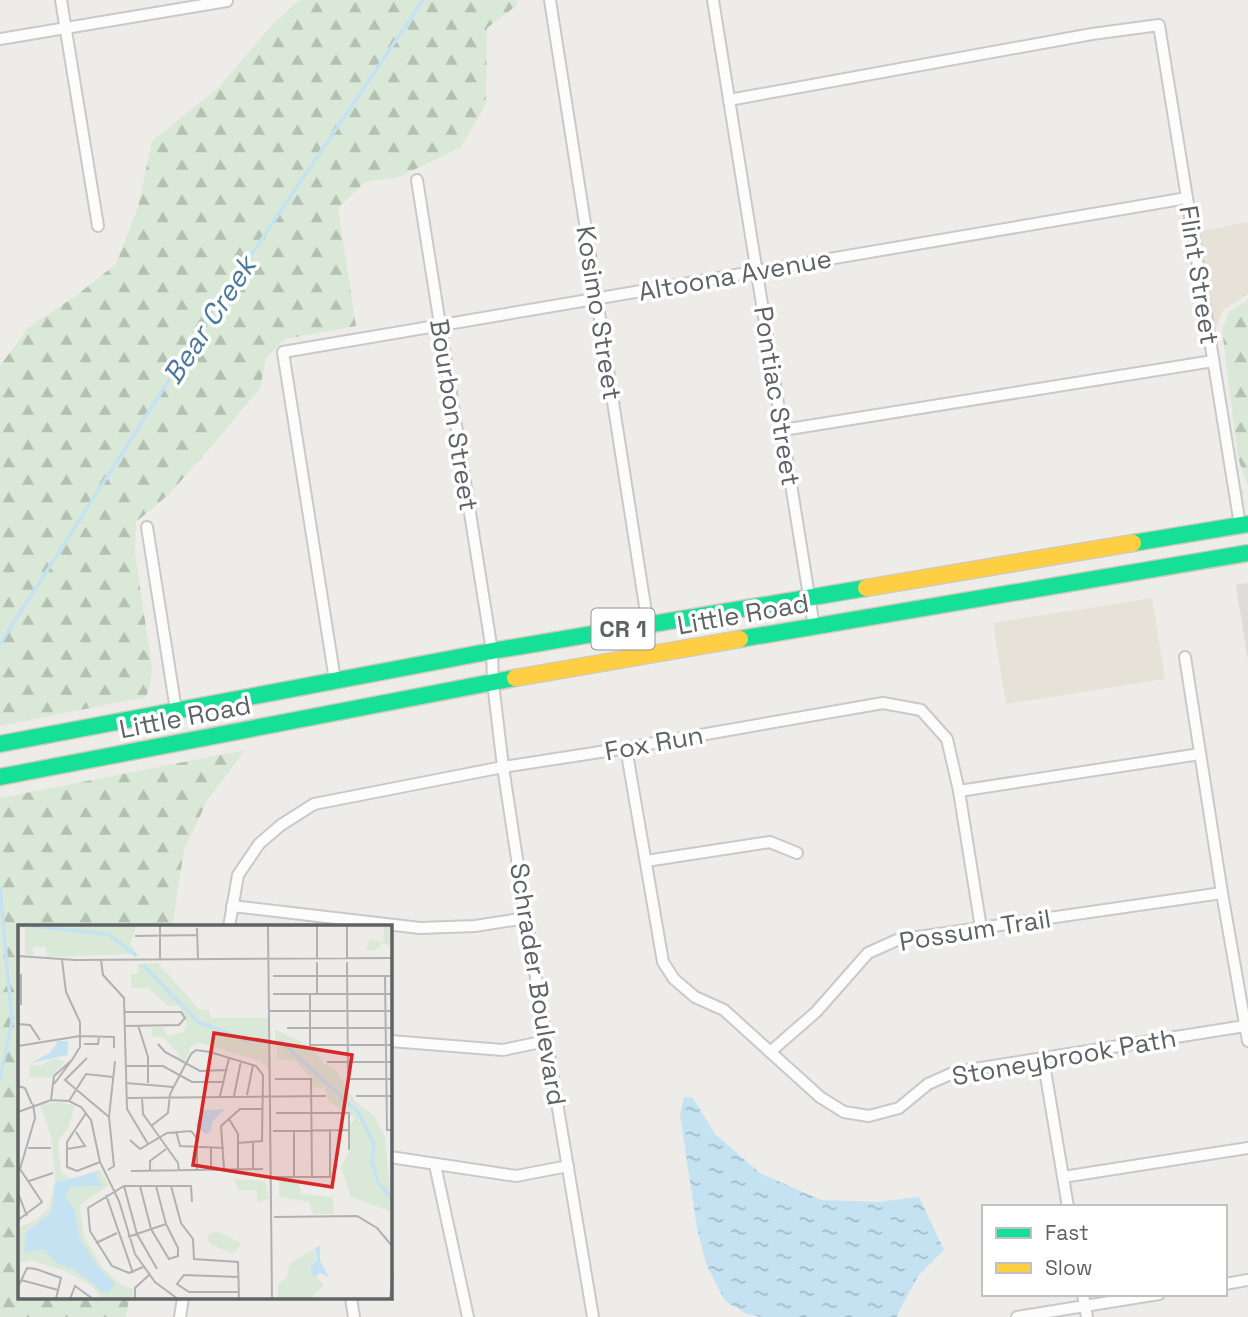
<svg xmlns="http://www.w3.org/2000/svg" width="1248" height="1317" viewBox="0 0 1248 1317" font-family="'Space Grotesk',sans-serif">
	<defs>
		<pattern id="forest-firs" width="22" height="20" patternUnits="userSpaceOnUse" patternTransform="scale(1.75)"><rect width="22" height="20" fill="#dae8d7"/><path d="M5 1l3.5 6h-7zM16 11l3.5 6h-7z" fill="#b4c0b2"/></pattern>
		<pattern id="water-ripples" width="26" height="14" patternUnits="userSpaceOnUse" patternTransform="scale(1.75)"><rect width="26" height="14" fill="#c4e2f1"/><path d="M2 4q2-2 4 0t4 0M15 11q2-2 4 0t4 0" fill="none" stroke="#a2bbc7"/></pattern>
	</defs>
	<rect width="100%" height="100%" fill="#eeece9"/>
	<!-- commercial -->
	<g fill="#e6e2d8">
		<polygon points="1248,222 1248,294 1224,309 1215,330 1231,459 1242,490 1245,494 1229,497 1186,234"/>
		<polygon points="1152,598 1165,679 1006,704 993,623"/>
	</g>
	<!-- education -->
	<polygon fill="#dedbd8" points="1248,583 1248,661 1236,585"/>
	<!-- forest -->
	<g fill="url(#forest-firs)">
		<polygon points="299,0 518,0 516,6 487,28 486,104 461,147 399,177 365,182 338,208 356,326 285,339 266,358 260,388 212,446 169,494 136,522 135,554 152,667 150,685 146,697 0,726 0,366 28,328 77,295 116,264 138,207 152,141 218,88 273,24"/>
		<polygon points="1248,300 1248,486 1238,458 1222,329 1230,311"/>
		<polygon points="245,750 207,801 184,850 172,927 19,927 19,1298 129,1298 126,1317 0,1317 0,798"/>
	</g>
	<!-- water -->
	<polygon fill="url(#water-ripples)" points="684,1097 693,1098 715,1134 760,1173 821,1200 878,1202 919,1197 944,1250 919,1275 900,1309 897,1317 761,1317 747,1314 725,1301 706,1264 697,1228 680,1115"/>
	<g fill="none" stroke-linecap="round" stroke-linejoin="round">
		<!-- stream -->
		<g stroke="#c4e2f1" stroke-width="3.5">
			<polyline points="0,644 212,313 423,0"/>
			<polyline points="0,888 12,1022 0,1078"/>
		</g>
		<!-- street casing -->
		<g stroke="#c9c9c9" stroke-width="14">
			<g id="street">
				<polyline points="61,0 98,226"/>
				<polyline points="550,0 648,625"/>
				<polyline points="713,0 814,627"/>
				<polyline points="0,39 227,1 226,0"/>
				<polyline points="729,100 1092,34 1159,25 1240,525"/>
				<polyline points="417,180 492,651 493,683 503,767 526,918 593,1317"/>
				<polyline points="783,430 1213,361"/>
				<polyline points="147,527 176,710"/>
				<polyline points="1185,657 1222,893 1248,1041"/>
				<polyline points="335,680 283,352 1187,198"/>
				<polyline points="626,748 663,962 674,979 695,997 724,1010 820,1097 844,1112 869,1116 899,1108 928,1084 955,1072 1245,1026"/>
				<polyline points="959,791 1200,754"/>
				<polyline points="646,861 770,842 797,853"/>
				<polyline points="232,906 420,928 475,926 526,918"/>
				<polyline points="229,927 238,875 259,844 281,825 314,804 503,767 626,748 883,703 921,710 947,739 959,791 981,928"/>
				<polyline points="390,1041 503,1050 546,1041"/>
				<polyline points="770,1052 816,1012 868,953 897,940 1222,893"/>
				<polyline points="1043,1058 1068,1207"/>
				<polyline points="390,1157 516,1176 568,1166"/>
				<polyline points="435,1165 468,1317"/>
				<polyline points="1063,1177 1248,1148"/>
				<polyline points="1225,1284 1248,1280"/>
				<polyline points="1083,1294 1087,1317"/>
				<polyline points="351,1298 354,1317"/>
				<polyline points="180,1317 183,1298"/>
				<polyline points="1017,1317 1159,1294"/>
			</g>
		</g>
		<!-- fast casing -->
		<g stroke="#d3caba" stroke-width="19">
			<g id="fast">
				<polyline points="1133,543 1248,524"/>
				<polyline points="740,639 1248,553"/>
				<polyline points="0,744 492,651 866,588"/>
				<polyline points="0,777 515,678"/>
			</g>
		</g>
		<!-- slow casing -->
		<g stroke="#d3caba" stroke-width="19">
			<g id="slow">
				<polyline points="866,588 1133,543"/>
				<polyline points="515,678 740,639"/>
			</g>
		</g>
		<!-- street -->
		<use href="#street" stroke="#fcfcfc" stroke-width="10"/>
		<!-- fast -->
		<use href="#fast" stroke="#16e098" stroke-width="16"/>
		<!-- slow -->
		<use href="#slow" stroke="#ffcf43" stroke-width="16"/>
	</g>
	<g text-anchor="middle" stroke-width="7" stroke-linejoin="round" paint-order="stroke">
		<!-- shield labels -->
		<rect fill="#fff" stroke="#8f9294" stroke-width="2" x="591.5" y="608.5" width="63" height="41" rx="5"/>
		<g font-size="24" font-weight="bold" fill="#5f6366">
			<text x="623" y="637">CR 1</text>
		</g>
		<!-- street labels -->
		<g font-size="26" fill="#5f6366" stroke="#fff">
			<text transform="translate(735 275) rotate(-10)" y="9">Altoona Avenue</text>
			<text transform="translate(1199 275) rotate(81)" y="9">Flint Street</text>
			<text transform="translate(599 313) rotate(81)" y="9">Kosimo Street</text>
			<text transform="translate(777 396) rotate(81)" y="9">Pontiac Street</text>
			<text transform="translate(454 415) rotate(81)" y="9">Bourbon Street</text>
			<text transform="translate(743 614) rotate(-10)" y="9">Little Road</text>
			<text transform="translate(185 717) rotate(-11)" y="9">Little Road</text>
			<text transform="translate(654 743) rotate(-10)" y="9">Fox Run</text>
			<text transform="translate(975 930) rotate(-9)" y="9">Possum Trail</text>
			<text transform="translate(538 984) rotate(81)" y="9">Schrader Boulevard</text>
			<text transform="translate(1064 1057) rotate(-10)" y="9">Stoneybrook Path</text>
		</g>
		<!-- water labels -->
		<g font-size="28" font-style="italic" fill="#4c7a9e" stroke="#fff">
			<text transform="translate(209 320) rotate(-57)" y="10">Bear Creek</text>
		</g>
	</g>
	<!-- overview -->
	<g transform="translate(18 925)">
		<rect width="374" height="374" fill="#eeece9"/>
		<path d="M 366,1 L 374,1 L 374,23 L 365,17 L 358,25 L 348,25 L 352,14 L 365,17 ZM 41,177 L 57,181 L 50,203 L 40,216 L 43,247 L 53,254 L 82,245 L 91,260 L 62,280 L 66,312 L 84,342 L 102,359 L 115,364 L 114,374 L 85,374 L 73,360 L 47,346 L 13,335 L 2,338 L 2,302 L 18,295 L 31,283 L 37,256 L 33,211 L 22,179 ZM 55,282 L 61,313 L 36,332 L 25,324 L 7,328 L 9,305 L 34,287 ZM 198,306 L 223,318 L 218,327 L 212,328 L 191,318 L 190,310 Z" fill="#dae8d7" fill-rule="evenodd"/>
		<path d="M 0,1 L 118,1 L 112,19 L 119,29 L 29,32 L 28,22 L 15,22 L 15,31 L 7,30 L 7,4 ZM 140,38 L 181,84 L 192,86 L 192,93 L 250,93 L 251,144 L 242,136 L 182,118 L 173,121 L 167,136 L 159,133 L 161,129 L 146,113 L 134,111 L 134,102 L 144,102 L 150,111 L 166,107 L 169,99 L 161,81 L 150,81 L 130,63 L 113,63 L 113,49 L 120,49 L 120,39 ZM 257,104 L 294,122 L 305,138 L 317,144 L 337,176 L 356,191 L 367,212 L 374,287 L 333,272 L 323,242 L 332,225 L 332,201 L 337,193 L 311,177 L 307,163 L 294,162 L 292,152 L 277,136 L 259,134 ZM 35,134 L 47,136 L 33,153 L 11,152 L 11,140 L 22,141 ZM 279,254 L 284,269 L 315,272 L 316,289 L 295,289 L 291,277 L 261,272 L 261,255 Z" fill="#dae8d7"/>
		<path d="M 296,324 L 298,332 L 292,345 L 306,360 L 292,374 L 260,374 L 260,358 L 268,354 L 272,338 Z" fill="#dae8d7"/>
		<path d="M 216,254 L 247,256 L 251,273 L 239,278 L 239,265 L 220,265 Z" fill="#dae8d7"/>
		<path d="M 40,116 L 50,116 L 50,130 L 13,138 L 33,127 ZM 207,184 L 194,197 L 193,207 L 187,209 L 177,200 L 185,185 ZM 81,246 L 78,251 L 85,261 L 52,262 L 47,272 L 57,285 L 61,313 L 80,342 L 97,359 L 88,369 L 56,344 L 38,338 L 25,324 L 6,328 L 9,306 L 34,287 L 37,258 ZM 302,321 L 302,335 L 311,352 L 302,348 L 297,352 L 292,345 L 299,333 L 297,323 Z" fill="#c4e2f1"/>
		<path fill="none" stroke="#c4e2f1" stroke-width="3.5" d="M 12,1 L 90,9 L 119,31M 125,40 L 180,97 L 227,115 L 250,116M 258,117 L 264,117 L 340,187 L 356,219 L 354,236 L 360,257 L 375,275"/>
		<path fill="none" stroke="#b1b1b1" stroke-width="2" d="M 142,1 L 142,35M 250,1 L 254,374M 299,1 L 299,33M 179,3 L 180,34M 117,11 L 180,10M 0,31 L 57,35 L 375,33M 329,33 L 329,1M 44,35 L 48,67 L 62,97M 83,35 L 85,50 L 106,73 L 109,184 L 130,219M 329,37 L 330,154 L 375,154M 3,49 L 3,80M 255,51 L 375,51M 367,51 L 369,205 L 375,205M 255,69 L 375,69M 292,69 L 292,120 L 375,120M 299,69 L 299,37M 252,86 L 375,86M 107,87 L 163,87 L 167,93 L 161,100 L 107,101M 0,99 L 12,100 L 22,115M 120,100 L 130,132 L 130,158M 269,103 L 375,103M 66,119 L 80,119 L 81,112M 140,119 L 147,127 L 182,146 L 208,145M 0,121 L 62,111 L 96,112 L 96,123M 69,133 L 47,155 L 91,192M 54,135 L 62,122 L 62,97 L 62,111M 309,137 L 375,137M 108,141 L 145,141 L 174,157 L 205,157M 257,154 L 293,154 L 294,252M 108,158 L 155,162M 0,161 L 7,163 L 14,179M 229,170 L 235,140M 202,171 L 211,133M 216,171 L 223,136M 338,171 L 375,171M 109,173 L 308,171M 124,173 L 125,189 L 160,238 L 161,247M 33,175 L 36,151 L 54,135 L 36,159M 51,176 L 68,149 L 95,152M 0,187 L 33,175 L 51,176 L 63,182 L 73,195 L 82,237 L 101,276 L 117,329 L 137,357 L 160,374M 68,188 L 49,217 L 49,242 L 59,246 L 82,237M 258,188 L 331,188 L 331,225M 211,194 L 220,209 L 220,244M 133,201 L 150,188 L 152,169 L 173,129 L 178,125 L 192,127 L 238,141 L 245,150 L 244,216 L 220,218M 158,206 L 162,221 L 206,223M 255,206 L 331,205M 276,206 L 276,252M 112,215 L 122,224 L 149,208 L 173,206 L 179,213 L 179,245M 10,223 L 33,223M 49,224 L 67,221 L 58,207M 206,244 L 203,201 L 222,184 L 245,184M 235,244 L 235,218M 90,245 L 96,241 L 91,192 L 97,136M 193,245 L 193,223M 113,246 L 245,244M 132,247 L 132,236 L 148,224M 258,252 L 312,252 L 312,205M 11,256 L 35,248M 106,261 L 119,309 L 139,344M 122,261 L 133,304 L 151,334 L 160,331 L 160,323 L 148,299 L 138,261M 153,261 L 163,298 L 175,314 L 176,334 L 220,337 L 221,374M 0,268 L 9,291M 88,270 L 115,348M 256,292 L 339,291 L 359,303 L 375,322M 0,295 L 24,277 L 2,244 L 17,193 L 15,179M 0,305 L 0,337M 110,312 L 148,299M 78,318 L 99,308M 125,342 L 111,348 L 94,341 L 72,306 L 70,283 L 106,261 L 173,261 L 174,277M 221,352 L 166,350 L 159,359 L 171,367 L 221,367M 3,355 L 40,365M 0,362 L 9,343 L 18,344 L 43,353 L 38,374M 52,374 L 57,361 L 75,374M 117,374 L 117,363 L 131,350M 372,374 L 375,347"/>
		<path fill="#d62828" fill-opacity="0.15" stroke="#d62828" stroke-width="3.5" d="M 196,108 L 334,130 L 314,262 L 175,240 Z"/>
		<rect width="374" height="374" fill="none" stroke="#5f6366" stroke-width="3.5"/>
	</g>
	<!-- legend -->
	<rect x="982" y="1205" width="245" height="91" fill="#ffffff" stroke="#bfc1c2" stroke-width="2"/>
	<rect x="996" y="1228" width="35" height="10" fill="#16e098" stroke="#bfc1c2" stroke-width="2"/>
	<text x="1045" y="1240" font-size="21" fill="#5f6366">Fast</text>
	<rect x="996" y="1263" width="35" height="10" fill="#ffcf43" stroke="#bfc1c2" stroke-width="2"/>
	<text x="1045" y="1275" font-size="21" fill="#5f6366">Slow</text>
</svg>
